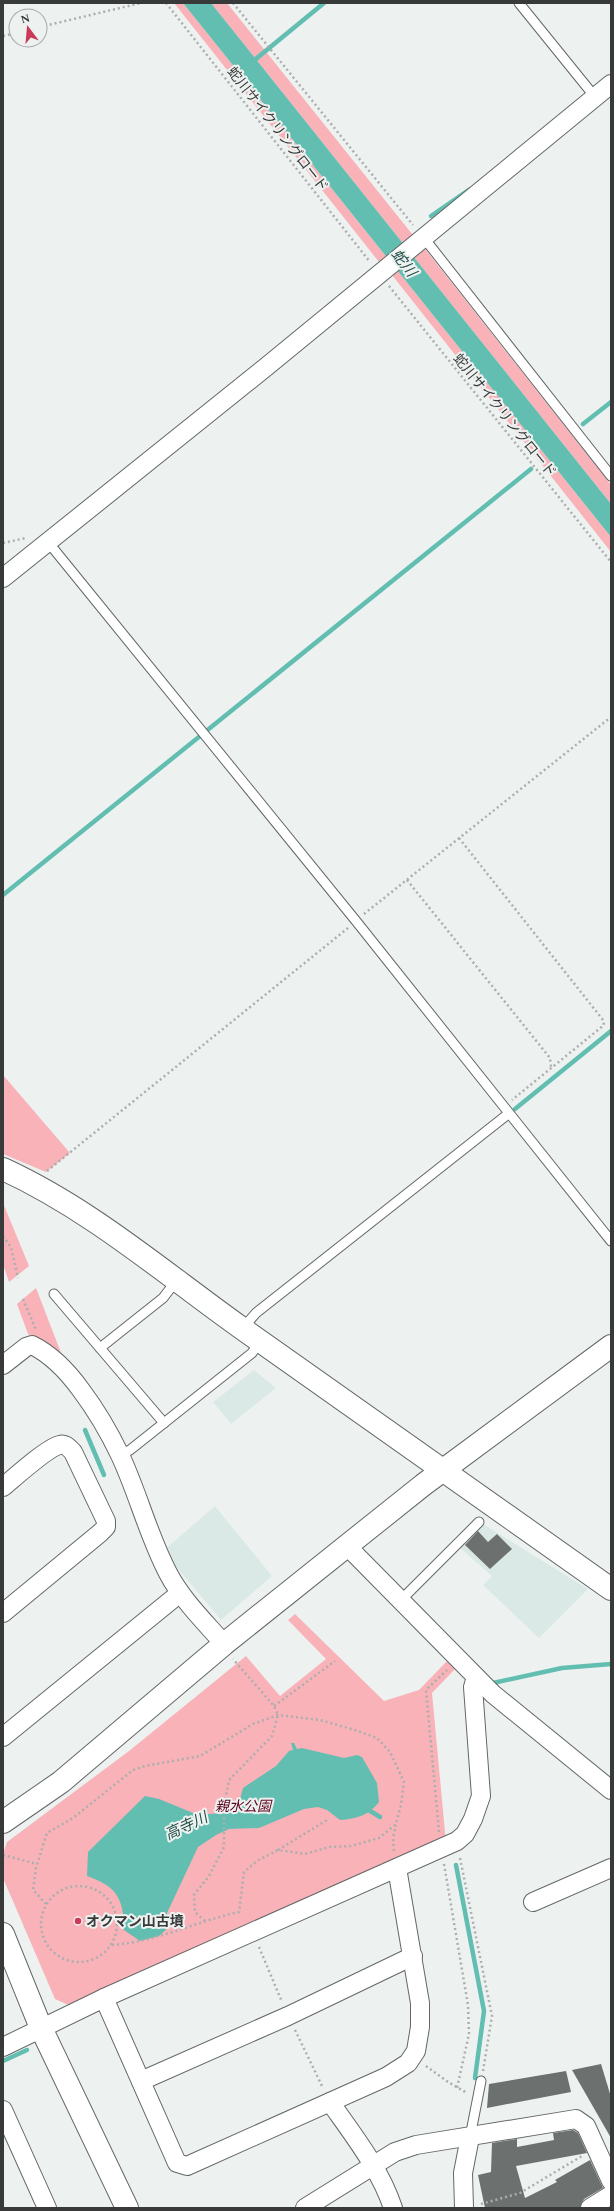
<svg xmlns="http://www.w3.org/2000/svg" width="614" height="2211" viewBox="0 0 614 2211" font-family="Spectral,'Noto Sans JP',serif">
	<rect width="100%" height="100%" fill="#edf2f1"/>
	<!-- built -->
	<g fill="#dae9e6">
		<polygon points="254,1370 276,1388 231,1424 213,1402"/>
		<polygon points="215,1506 272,1576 221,1620 163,1551"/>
		<polygon points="483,1524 588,1589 539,1638 483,1585 492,1576 459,1547"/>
	</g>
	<!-- green -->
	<g fill="#f8b2b8">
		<polygon points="174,3 183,3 611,537 611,552 392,275 394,272 383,260 379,262"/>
		<polygon points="211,3 227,3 412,234 412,238 422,249 425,249 611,485 611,504"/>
		<polygon points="3,1075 70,1153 46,1172 3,1154"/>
		<polygon points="3,1203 29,1266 9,1282 3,1264"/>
		<polygon points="36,1288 63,1358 28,1334 17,1304"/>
		<polygon points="295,1614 384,1701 419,1690 448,1660 456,1668 432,1693 446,1843 73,2007 55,1999 3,1878 3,1854 7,1842 129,1751 246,1656 280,1696 326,1659 288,1620"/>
	</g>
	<!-- water -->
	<g fill="#62beb1">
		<polygon points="183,3 211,3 611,504 611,537"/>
		<path d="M 291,1743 L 294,1743 L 297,1749 L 302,1748 L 344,1758 L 357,1755 L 362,1757 L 377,1783 L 379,1802 C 369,1815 357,1819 340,1820 L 327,1810 L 318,1807 L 304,1809 L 259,1828 L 229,1829 L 216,1835 L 198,1847 L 167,1913 L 169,1927 L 159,1936 L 140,1941 L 124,1930 C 124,1898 116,1886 87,1876 L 88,1852 L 145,1796 L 159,1799 L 198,1815 L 221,1813 L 233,1808 L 240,1799 L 243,1788 L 276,1766 L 289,1751 L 293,1750 Z"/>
	</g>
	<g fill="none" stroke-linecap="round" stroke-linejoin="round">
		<!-- stream -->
		<g stroke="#62beb1" stroke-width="4.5">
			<polyline points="251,63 324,3"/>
			<polyline points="431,216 470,189"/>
			<polyline points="583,424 611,402"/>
			<polyline points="3,895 531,469"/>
			<polyline points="515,1109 611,1031"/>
			<polyline points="85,1430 104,1475"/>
			<polyline points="493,1683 562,1668 611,1664"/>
			<polyline points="367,1809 380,1817"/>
			<polyline points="456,1865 484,2011 475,2078"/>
			<polyline points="3,2061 27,2050"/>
		</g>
	</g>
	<!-- building -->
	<g fill="#6c706f">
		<polygon points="478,1531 488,1542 497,1534 512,1549 490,1569 465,1545"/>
		<polygon points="601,2064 611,2097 611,2138 572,2070"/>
		<polygon points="566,2071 571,2092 487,2108 489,2084"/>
		<polygon points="573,2130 578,2133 587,2153 516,2166 525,2198 557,2182 555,2180 590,2160 603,2188 584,2199 580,2208 485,2208 478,2175 491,2172 492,2143 517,2139 517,2147 554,2140 553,2133"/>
	</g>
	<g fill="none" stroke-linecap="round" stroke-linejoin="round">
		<!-- lane casing -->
		<g stroke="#636766" stroke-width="11">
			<g id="lane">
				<polyline points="519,3 595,97"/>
				<polyline points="424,238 611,476"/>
				<polyline points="48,542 356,921 611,1241"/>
				<polyline points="54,1294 164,1423"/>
				<polyline points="242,1329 256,1313 508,1114"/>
				<polyline points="100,1348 163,1298 176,1281"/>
				<polyline points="120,1455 130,1450 252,1353 260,1341"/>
				<polyline points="400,1601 479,1522"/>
				<polyline points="470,2137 481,2081"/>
			</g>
		</g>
		<!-- street casing -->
		<g stroke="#636766" stroke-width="20">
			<g id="street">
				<polyline points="3,578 266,367 611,84"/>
				<path d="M 3,1365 L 26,1347 L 32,1345 C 52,1355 68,1372 81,1390 C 96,1410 109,1432 120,1455 C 138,1493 148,1535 168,1573 C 182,1600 205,1622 224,1644"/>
				<path d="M 3,1487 C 14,1478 48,1447 60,1445 C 65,1443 69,1448 73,1452 L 106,1521 L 106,1527 L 100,1533 L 3,1613"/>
				<polyline points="347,1546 493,1694 611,1790"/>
				<polyline points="3,1737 180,1593"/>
				<polyline points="533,1902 611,1868"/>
				<polyline points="104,1998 177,2163 187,2166 386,2077 408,2063 416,2051 420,2027 420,2003 397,1868"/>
				<polyline points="3,2047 104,1998 457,1841 465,1834 473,1819 481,1796 473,1687 476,1677"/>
				<polyline points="141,2081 288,2016 413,1956"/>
				<path d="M 330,2102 C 354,2136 380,2169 393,2208"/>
				<polyline points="3,2110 47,2208"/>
				<polyline points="305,2208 395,2152 416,2145 576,2119 586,2126 611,2181"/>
				<polyline points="464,2208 463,2173 470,2137"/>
				<polyline points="590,2208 611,2195"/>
			</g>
		</g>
		<!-- secondary casing -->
		<g stroke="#636766" stroke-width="24">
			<g id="secondary">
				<path d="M 3,1169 C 90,1209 163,1272 240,1327 C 363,1415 487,1502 611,1589"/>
				<polyline points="3,1822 61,1782 224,1644 423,1485 611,1346"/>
				<polyline points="3,1934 41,2028 127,2208"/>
			</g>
		</g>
		<!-- path -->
		<g stroke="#abaead" stroke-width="2.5" stroke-dasharray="2 3" stroke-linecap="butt">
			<polyline points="166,3 370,262"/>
			<polyline points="233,3 413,225"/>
			<polyline points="40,27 141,3"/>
			<polyline points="3,36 16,33"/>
			<polyline points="389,286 611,562"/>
			<polyline points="3,543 26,538"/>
			<polyline points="459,838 603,1020 604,1025 512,1100"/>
			<polyline points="407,880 550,1058 551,1067"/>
			<polyline points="364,914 611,717"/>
			<polyline points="47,1171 348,928"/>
			<polyline points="3,1236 11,1247 18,1278"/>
			<polyline points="23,1299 36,1330"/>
			<polyline points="274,1706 335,1661"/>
			<polyline points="439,1832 426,1690 447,1670"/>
			<polyline points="278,1850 327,1820"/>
			<polyline points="394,1851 393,1838 396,1825"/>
			<polyline points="3,1855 37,1864"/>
			<polyline points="460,1858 492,2016 483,2071"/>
			<polyline points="444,1864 468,2005 469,2034 457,2088"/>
			<circle cx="79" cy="1924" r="38"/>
			<path d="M 46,1904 L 33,1890 L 36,1868 L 47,1833 L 73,1818 L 133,1770 L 145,1766 L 200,1756 L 253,1724 L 278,1715 L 320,1720 L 355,1730 L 377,1738 L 390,1752 L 404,1782 L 401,1805 L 396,1824 L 379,1838 L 351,1846 L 329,1847 L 305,1854 L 278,1850 L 257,1861 L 244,1872 L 239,1912 C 196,1921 155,1943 110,1945"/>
			<polyline points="205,1921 195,1912 194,1895 209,1876 224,1847 224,1807 229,1780 272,1736 278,1715 274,1706 233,1659"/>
			<polyline points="259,1947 282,2002"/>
			<polyline points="295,2030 323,2088"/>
			<polyline points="426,2066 448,2082 467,2093"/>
			<polyline points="481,2204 520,2193 582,2156"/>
		</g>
		<!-- lane -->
		<use href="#lane" stroke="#fff" stroke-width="9"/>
		<!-- street -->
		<use href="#street" stroke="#fff" stroke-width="18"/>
		<!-- secondary -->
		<use href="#secondary" stroke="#fff" stroke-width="22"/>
	</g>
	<!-- markers -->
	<circle fill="#ca3a57" stroke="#edf2f1" stroke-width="1.5" cx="78" cy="1921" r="4"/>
	<g text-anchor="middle" stroke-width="4" stroke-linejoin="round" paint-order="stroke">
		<!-- street labels -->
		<g font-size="14" fill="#383a39" stroke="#edf2f1">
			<text transform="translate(278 129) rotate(52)" y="5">蛇川サイクリングロード</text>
			<text transform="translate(505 415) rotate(51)" y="5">蛇川サイクリングロード</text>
		</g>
		<!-- park labels -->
		<g font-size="14" font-style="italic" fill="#5f041e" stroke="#edf2f1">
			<text x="243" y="1811">親水公園</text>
		</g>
		<!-- poi labels -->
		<g font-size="14" font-weight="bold" fill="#383a39" stroke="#edf2f1" text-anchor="start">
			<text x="86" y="1926">オクマン山古墳</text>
		</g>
		<!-- water labels -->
		<g font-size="15" font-style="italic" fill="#234d47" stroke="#edf2f1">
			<text transform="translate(404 263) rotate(52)" y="5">蛇川</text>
			<text transform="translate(186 1826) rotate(-25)" y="5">高寺川</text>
		</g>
	</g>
	<!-- border -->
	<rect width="614" height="2211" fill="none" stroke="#383a39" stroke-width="8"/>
	<!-- north arrow -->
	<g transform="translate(28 28) rotate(344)"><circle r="19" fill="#edf2f1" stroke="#a5a8a7"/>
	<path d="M0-3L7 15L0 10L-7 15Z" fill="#ca3a57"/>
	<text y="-6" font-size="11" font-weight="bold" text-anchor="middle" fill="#383a39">N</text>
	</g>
</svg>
